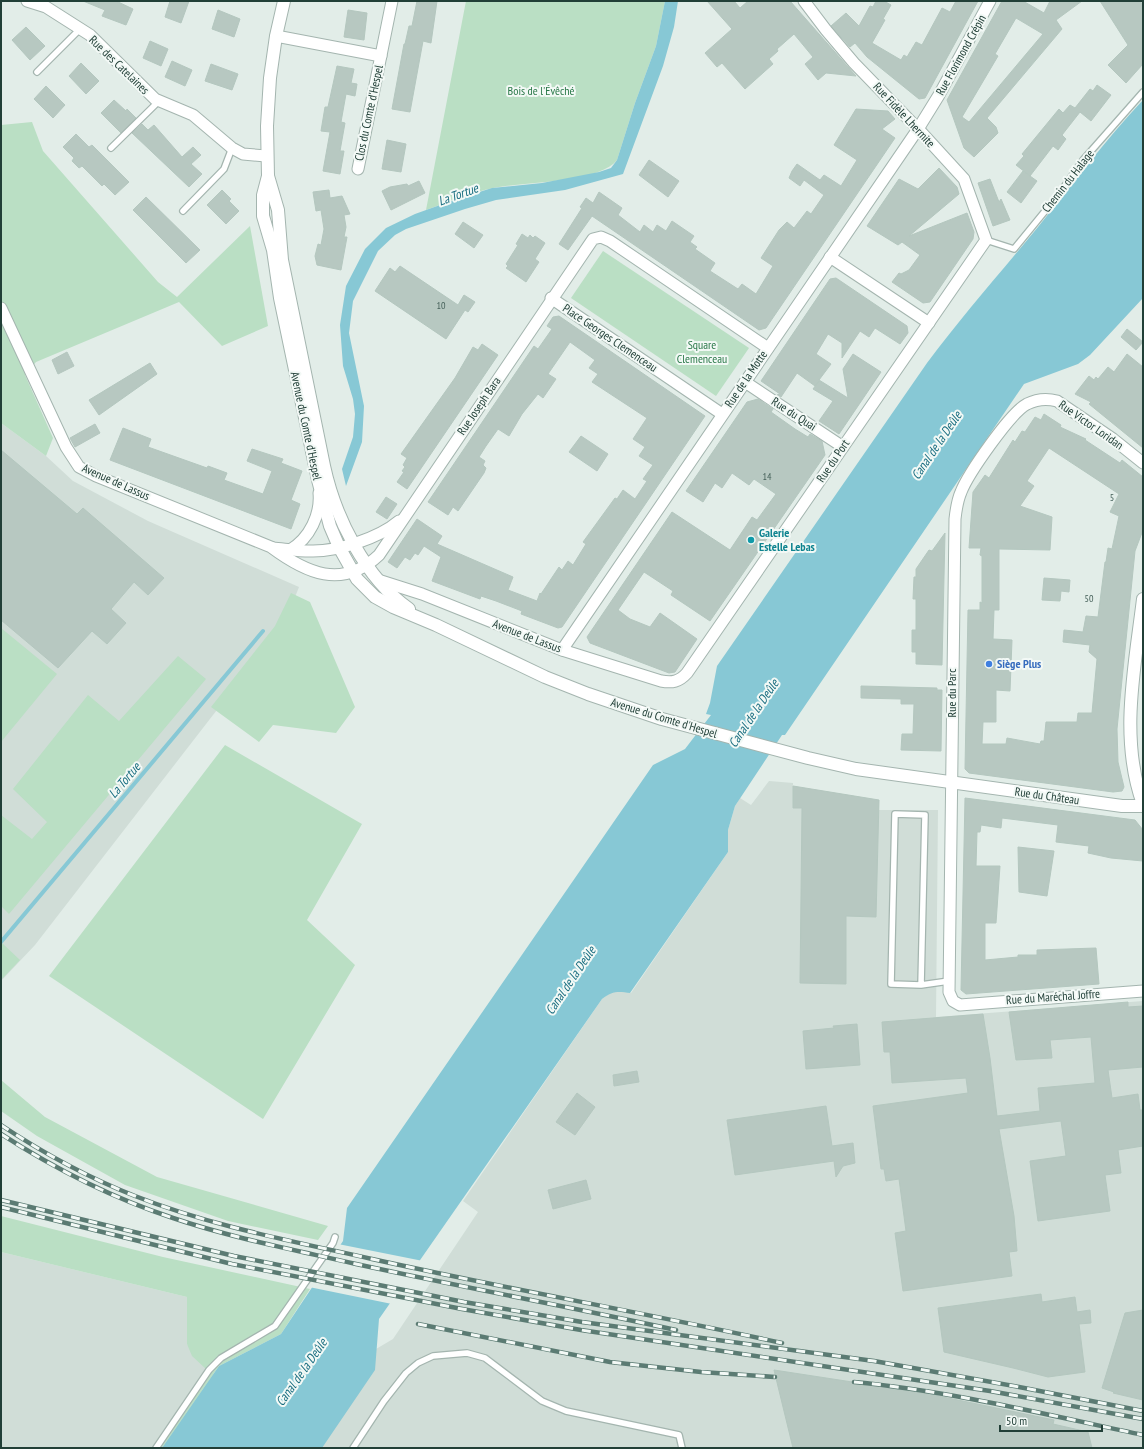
<svg xmlns="http://www.w3.org/2000/svg" width="1144" height="1449" viewBox="0 0 1144 1449" font-family="'PT Sans Narrow',sans-serif">
	<rect width="100%" height="100%" fill="#e2ede8"/>
	<!-- built -->
	<g fill="#d0ddd7">
		<polygon points="1,423 46,456 73,481 148,521 299,587 285,622 35,945 1,981"/>
		<polygon points="769,781 793,783 793,786 879,800 879,810 938,810 936,1017 1143,1001 1143,1448 1,1448 1,1252 187,1297 187,1344 207,1369 264,1415 393,1339 478,1212 463,1201 602,999 610,993 619,991 631,993 728,852 728,830 735,806 740,798 751,805"/>
	</g>
	<!-- green -->
	<g fill="#badfc4">
		<path d="M 466,1 L 665,1 L 656,46 L 635,103 L 617,160 C 600,183 522,182 493,188 C 470,193 448,202 426,210 Z"/>
		<polygon points="32,122 43,151 158,282 177,297 250,226 268,326 222,346 179,302 36,362 25,375 53,438 46,456 1,423 1,125"/>
		<polygon points="603,251 749,348 716,396 571,298"/>
		<polygon points="291,593 310,602 355,707 336,733 273,725 259,742 211,707 275,626"/>
		<polygon points="1,628 57,674 1,742"/>
		<polygon points="178,656 206,679 9,914 1,906 1,815 32,839 47,822 13,789 88,695 119,721"/>
		<polygon points="225,745 362,824 307,920 355,965 263,1119 49,976"/>
		<polygon points="1,942 20,960 1,980"/>
		<polygon points="1,1080 45,1117 157,1177 328,1226 318,1240 228,1221 125,1185 37,1136 1,1111"/>
		<polygon points="1,1216 163,1257 310,1289 281,1334 219,1366 162,1448 152,1448 206,1369 192,1356 187,1344 187,1297 1,1252"/>
	</g>
	<!-- water -->
	<g fill="#87c8d5">
		<polygon points="665,1 678,1 674,27 663,66 623,174 565,190 496,200 465,209 406,229 395,235 378,251 353,301 349,333 364,406 362,442 346,486 342,469 353,437 355,414 353,399 343,366 340,325 346,286 365,249 386,228 415,214 454,200 492,188 542,183 599,172 611,168 617,160 635,103 656,46"/>
		<path d="M 1143,100 L 1143,298 L 1090,355 L 1078,364 L 1024,384 L 785,735 L 782,735 L 735,806 L 728,830 L 728,852 L 630,993 C 618,991 612,991 602,999 L 379,1319 L 375,1370 L 322,1448 L 162,1448 L 219,1366 L 281,1334 L 343,1241 L 347,1208 L 653,765 L 685,749 L 711,715 L 706,714 L 710,703 L 717,666 L 927,363 C 962,316 1001,272 1038,227 C 1073,184 1105,140 1143,100 Z"/>
	</g>
	<!-- pier -->
	<polygon fill="#e2ede8" points="338,1244 423,1261 392,1304 309,1287"/>
	<g fill="none" stroke-linecap="round" stroke-linejoin="round">
		<!-- stream -->
		<polyline stroke="#87c8d5" stroke-width="4" points="1,942 263,631"/>
	</g>
	<!-- building -->
	<g fill="#b7c8c1" stroke="#b4c7bf" fill-rule="evenodd">
		<polygon points="83,1 116,1 133,9 126,25 102,16 105,10"/>
		<polygon points="170,1 189,1 181,23 165,17"/>
		<polygon points="417,1 437,1 431,43 423,41 410,112 392,109 404,44 405,44 409,26 412,26"/>
		<polygon points="707,1 734,1 740,8 748,1 790,1 856,76 826,73 818,80 805,64 813,57 794,34 777,49 778,51 769,59 773,64 745,89 722,63 717,67 705,53 732,29"/>
		<polygon points="876,1 884,1 891,5 883,19 885,20 872,43 901,60 904,55 907,57 916,42 922,45 942,8 950,12 956,1 978,1 925,98 919,99 867,57 855,43 850,47 831,26 846,13 859,26 870,6 873,7"/>
		<path d="M 1002,1 L 1023,1 L 1044,13 L 1050,1 L 1082,1 L 1056,20 L 1062,29 L 987,118 L 996,127 L 998,133 L 974,157 L 964,148 L 947,100 ZM 1016,18 L 1043,34 L 969,122 L 962,117 L 998,56 L 995,54 Z"/>
		<polygon points="1100,1 1140,1 1143,5 1143,64 1126,83 1108,65 1128,45"/>
		<polygon points="218,10 240,19 234,37 212,29"/>
		<polygon points="348,10 367,13 364,40 344,37"/>
		<polygon points="26,27 45,46 30,60 12,40"/>
		<polygon points="150,41 168,49 161,66 143,58"/>
		<polygon points="172,61 192,70 185,86 165,77"/>
		<polygon points="81,63 99,81 86,94 69,76"/>
		<polygon points="211,64 238,74 232,90 205,81"/>
		<polygon points="337,66 354,69 351,83 357,84 355,96 346,94 341,122 345,123 340,151 344,151 340,174 323,171 330,132 321,131 325,107 328,107"/>
		<polygon points="1097,85 1111,95 1091,121 1080,112 1062,135 1066,139 1058,150 1053,146 1030,176 1016,165 1024,156 1022,154 1059,109 1063,113 1070,105 1075,108 1090,89 1093,91"/>
		<polygon points="46,86 65,105 53,118 34,99"/>
		<polygon points="114,100 126,111 127,109 136,118 121,133 101,113"/>
		<polygon points="856,109 888,111 895,119 882,129 895,138 766,328 759,330 592,216 568,250 559,244 582,208 580,207 586,198 593,203 599,192 622,208 618,215 640,232 644,225 653,232 657,225 666,231 672,221 694,236 690,242 697,247 695,249 715,263 710,271 738,289 742,284 756,294 773,266 761,258 779,230 787,222 794,228 807,211 811,214 824,195 804,180 800,186 789,178 792,171 797,164 820,180 824,175 841,186 857,160 834,145"/>
		<polygon points="142,124 148,130 154,125 182,157 193,147 201,155 191,164 202,174 189,187 132,133"/>
		<polygon points="76,134 89,147 92,145 129,182 115,195 104,184 102,186 82,166 79,168 72,161 74,158 63,147"/>
		<polygon points="387,140 406,144 401,172 382,169"/>
		<polygon points="649,160 679,181 668,197 639,175"/>
		<polygon points="939,168 957,187 959,194 909,236 967,213 974,232 973,239 930,302 923,303 892,282 899,273 901,274 909,270 920,255 902,242 898,245 867,226 899,179 918,189"/>
		<polygon points="1023,171 1037,181 1021,203 1007,192"/>
		<polygon points="990,179 999,202 1001,199 1010,220 993,226 978,183"/>
		<polygon points="419,181 425,193 391,210 382,191 390,187 407,184 408,186"/>
		<polygon points="222,190 231,199 229,201 239,211 226,224 207,205"/>
		<polygon points="329,190 330,198 342,196 350,214 344,215 346,227 344,237 347,237 341,270 317,265 315,256 318,244 321,245 324,229 321,210 316,211 313,192"/>
		<polygon points="146,197 200,250 186,263 133,210"/>
		<polygon points="463,222 483,235 474,248 455,234"/>
		<polygon points="522,234 528,238 530,235 533,238 535,236 545,243 535,259 539,262 526,282 506,268 508,266 506,264 518,245 516,244"/>
		<polygon points="400,266 458,305 464,295 475,302 468,312 465,310 446,339 375,291 390,268 395,272"/>
		<polygon points="836,278 907,326 908,333 900,344 875,328 869,337 860,331 842,358 842,343 828,334 816,354 831,364 819,380 848,398 843,369 853,354 881,372 839,434 819,421 833,401 813,389 819,381 815,386 797,373 781,397 777,395 780,394 761,381 830,279"/>
		<polygon points="559,316 705,416 562,627 558,628 521,614 522,611 496,601 481,596 480,599 432,581 441,557 424,546 418,555 415,553 410,560 405,557 397,568 388,562 417,519 442,536 437,544 513,577 508,590 537,601 540,593 541,594 559,567 562,570 568,561 573,565 586,544 583,542 615,498 617,499 623,490 635,499 647,481 643,479 653,465 639,456 645,447 633,439 647,418 592,382 598,374 589,368 595,360 570,342 548,374 556,379 543,398 538,394 522,414 509,436 498,429 486,446 479,457 485,461 483,465 486,468 484,473 458,511 453,507 448,515 428,502 534,346 538,349 552,329 547,326 553,317"/>
		<polygon points="1127,329 1143,342 1136,350 1121,337"/>
		<polygon points="482,344 498,355 407,489 397,482 404,472 402,471 405,467 403,465 407,458 401,454 455,378 473,347 478,350"/>
		<polygon points="67,352 74,366 58,374 52,360"/>
		<polygon points="1127,354 1143,367 1143,448 1089,404 1091,402 1075,394 1089,376 1094,380 1096,377 1098,379 1108,367 1114,372"/>
		<polygon points="150,363 157,374 99,415 89,400"/>
		<polygon points="758,399 773,409 771,412 795,429 808,437 810,434 822,441 825,455 710,621 671,595 673,591 644,572 618,610 630,619 650,627 660,613 697,639 675,672 669,673 590,643 587,637 672,512 730,550 752,517 757,520 776,494 754,479 749,485 732,473 722,488 715,483 703,502 686,491 747,402"/>
		<path d="M 1044,414 L 1061,425 L 1060,427 L 1086,439 L 1085,440 L 1120,463 L 1122,460 L 1143,477 L 1143,530 L 1135,551 L 1117,729 L 1118,762 L 1124,787 L 1122,791 L 1113,792 L 969,773 L 965,769 L 968,610 L 980,610 L 980,602 L 982,603 L 982,556 L 980,555 L 981,548 L 969,548 L 973,492 L 985,475 L 989,478 L 1013,440 L 1015,442 L 1022,431 L 1025,432 L 1035,417 L 1041,420 ZM 1049,448 L 1119,494 L 1110,512 L 1119,516 L 1112,549 L 1108,548 L 1106,562 L 1105,562 L 1098,617 L 1086,616 L 1083,632 L 1064,630 L 1063,642 L 1090,645 L 1089,652 L 1097,659 L 1092,713 L 1078,713 L 1077,722 L 1046,722 L 1044,741 L 1041,741 L 1040,744 L 1007,738 L 1006,744 L 982,744 L 983,722 L 996,722 L 996,690 L 1010,691 L 1012,640 L 993,639 L 994,610 L 999,610 L 999,549 L 1050,550 L 1052,517 L 1020,506 L 1034,486 L 1027,481 Z"/>
		<polygon points="95,424 100,433 75,447 70,438"/>
		<polygon points="123,428 151,439 148,447 207,468 208,466 227,473 224,480 263,494 272,471 247,461 252,449 283,459 281,463 302,471 291,500 300,504 291,529 110,460"/>
		<polygon points="581,436 608,454 597,471 569,452"/>
		<polygon points="1,450 77,514 83,508 164,578 148,595 134,582 111,609 126,623 107,644 92,631 58,668 1,620"/>
		<polygon points="386,497 397,504 387,519 376,512"/>
		<polygon points="945,533 942,665 916,664 916,652 912,652 912,630 916,630 916,599 913,599 914,577 916,577 916,569 929,550 932,551"/>
		<polygon points="1044,578 1070,580 1069,592 1061,591 1060,601 1042,600"/>
		<polygon points="861,686 937,688 937,690 942,690 941,751 901,750 902,734 913,734 914,704 901,704 901,699 861,698"/>
		<polygon points="793,786 879,800 876,917 846,916 846,984 800,983 802,808 793,808"/>
		<polygon points="965,798 1135,820 1143,830 1143,861 1111,858 1088,853 1089,846 1056,842 1058,825 1002,818 1001,828 981,825 980,832 977,832 976,866 1000,866 996,923 985,923 985,960 1018,957 1018,955 1037,955 1037,950 1096,948 1099,984 966,994 961,990"/>
		<polygon points="1018,847 1054,851 1047,896 1019,892"/>
		<polygon points="1128,1002 1128,1007 1143,1006 1143,1067 1108,1070 1112,1098 1138,1094 1140,1110 1143,1110 1143,1146 1118,1150 1121,1173 1105,1175 1110,1211 1038,1221 1030,1161 1066,1156 1061,1121 999,1129 1014,1216 1017,1251 1009,1252 1012,1276 903,1291 895,1233 906,1231 899,1179 886,1181 884,1169 881,1169 873,1106 968,1093 966,1078 892,1083 890,1052 884,1052 882,1022 983,1014 990,1058 997,1116 1040,1111 1038,1088 1095,1083 1091,1037 1050,1040 1052,1058 1016,1060 1009,1012"/>
		<polygon points="857,1024 860,1065 806,1069 803,1031 834,1028 833,1026"/>
		<polygon points="637,1071 639,1082 614,1086 613,1075"/>
		<polygon points="577,1093 595,1107 575,1135 556,1122"/>
		<polygon points="826,1106 832,1146 853,1143 855,1163 843,1166 836,1177 834,1161 735,1175 727,1120"/>
		<polygon points="586,1180 591,1199 553,1209 548,1190"/>
		<polygon points="1041,1294 1042,1302 1075,1297 1077,1312 1090,1310 1091,1323 1079,1324 1085,1372 1048,1377 1013,1368 944,1352 938,1308"/>
		<polygon points="1143,1310 1143,1400 1113,1393 1114,1392 1102,1388 1125,1313"/>
		<polygon points="774,1370 924,1393 1054,1420 1053,1424 1088,1432 1092,1448 793,1448"/>
	</g>
	<g fill="none" stroke-linecap="round" stroke-linejoin="round">
		<!-- service casing -->
		<g stroke="#a4b5af" stroke-width="8">
			<g id="service">
				<polyline points="37,72 80,29"/>
				<polyline points="111,148 159,101"/>
				<polyline points="183,211 224,169 232,148"/>
				<polyline points="986,240 1014,249 1059,194 1083,160 1143,92"/>
				<polyline points="921,985 925,815 895,814 891,984 921,985 949,981"/>
				<polyline points="156,1448 209,1370 221,1358 275,1326 333,1243 335,1237"/>
				<polyline points="353,1448 384,1401 406,1373 418,1363 433,1356 467,1353 485,1358 542,1401 566,1411 679,1435 682,1448"/>
			</g>
		</g>
		<!-- minor casing -->
		<g stroke="#a4b5af" stroke-width="13">
			<g id="minor">
				<polyline points="27,1 46,7 90,35 155,99 193,115 232,148 243,154 266,156"/>
				<polyline points="276,36 381,56"/>
				<polyline points="358,169 392,1"/>
				<polyline points="830,257 929,323"/>
				<polyline points="551,298 722,414"/>
				<path d="M 1,308 L 66,447 L 79,467 L 96,476 L 271,547 C 306,573 342,590 379,555 L 593,239 L 601,237 L 610,241 L 768,348"/>
				<polyline points="745,382 843,447"/>
				<path d="M 1143,463 L 1113,439 L 1057,401 C 1046,398 1037,399 1027,404 C 1010,413 968,474 961,492 C 957,501 956,510 955,519 L 949,992 L 953,1001 L 960,1005 L 1143,991"/>
				<path d="M 273,548 C 285,549 298,551 310,551 C 337,552 379,538 399,521"/>
				<path d="M 290,550 C 310,538 321,514 319,493"/>
				<path d="M 378,580 L 422,594 L 562,650 L 661,681 C 672,683 679,682 687,673 L 986,240 L 964,179 L 921,132 L 854,63 L 826,30 L 804,1"/>
				<polyline points="562,650 918,129 939,95 990,1"/>
			</g>
		</g>
		<!-- tertiary casing -->
		<g stroke="#a4b5af" stroke-width="14">
			<g id="tertiary">
				<path d="M 284,1 L 276,36 L 270,78 L 267,126 L 268,176 L 278,210 L 282,260 L 324,466 C 335,517 365,578 409,609"/>
				<polyline points="268,176 263,195 263,216 273,250 280,298 318,480 330,526 339,547 357,579 375,597 393,607 436,625 545,677 588,694 662,719 808,758 856,769 1122,806 1143,806"/>
				<path d="M 1143,599 C 1135,666 1119,738 1143,804"/>
			</g>
		</g>
		<!-- service -->
		<use href="#service" stroke="#fff" stroke-width="5.5"/>
		<!-- minor -->
		<use href="#minor" stroke="#fff" stroke-width="11"/>
		<!-- tertiary -->
		<use href="#tertiary" stroke="#fff" stroke-width="12"/>
		<!-- rail casing -->
		<g stroke="#5b7b73" stroke-width="4.5">
			<g id="rail">
				<path d="M 1,1125 C 43,1153 87,1177 135,1196 C 211,1226 292,1241 372,1259 C 508,1289 645,1313 782,1343"/>
				<path d="M 1,1134 C 55,1169 112,1198 173,1218 C 232,1238 295,1250 356,1264 C 462,1287 570,1307 676,1330"/>
				<polyline points="1,1200 234,1256 464,1302 582,1322 874,1361 1019,1387 1143,1411"/>
				<polyline points="1,1207 232,1264 462,1309 581,1330 990,1391 1143,1419"/>
				<polyline points="418,1324 610,1362 701,1372 775,1377"/>
				<path d="M 854,1382 C 951,1391 1048,1415 1143,1435"/>
			</g>
		</g>
		<!-- rail -->
		<use href="#rail" stroke="#f3f9f6" stroke-width="3" stroke-dasharray="9" stroke-linecap="butt"/>
	</g>
	<!-- markers -->
	<circle fill="#0f9aa8" stroke="#f3f9f6" stroke-width="1.5" cx="751" cy="540" r="4"/>
	<circle fill="#3f7fe0" stroke="#f3f9f6" stroke-width="1.5" cx="989" cy="664" r="4"/>
	<g text-anchor="middle" stroke-width="4" stroke-linejoin="round" paint-order="stroke">
		<!-- number labels -->
		<g font-size="10" fill="#46615a">
			<text x="441" y="309">10</text>
			<text x="767" y="480">14</text>
			<text x="1112" y="501">5</text>
			<text x="1089" y="602">50</text>
		</g>
		<!-- street labels -->
		<g font-size="12" fill="#213f37" stroke="#f3f9f6">
			<text transform="translate(961 55) rotate(-61)" y="4">Rue Florimond Crépin</text>
			<text transform="translate(119 65) rotate(44)" y="4">Rue des Catelaines</text>
			<text transform="translate(369 113) rotate(-78)" y="4">Clos du Comte d'Hespel</text>
			<text transform="translate(904 115) rotate(47)" y="4">Rue Fidèle Lhermite</text>
			<text transform="translate(1068 181) rotate(-52)" y="4">Chemin du Halage</text>
			<text transform="translate(610 338) rotate(34)" y="4">Place Georges Clemenceau</text>
			<text transform="translate(746 379) rotate(-56)" y="4">Rue de la Motte</text>
			<text transform="translate(479 406) rotate(-56)" y="4">Rue Joseph Bara</text>
			<text transform="translate(794 414) rotate(33)" y="4">Rue du Quai</text>
			<text transform="translate(1091 425) rotate(35)" y="4">Rue Victor Loridan</text>
			<text transform="translate(306 426) rotate(78)" y="4">Avenue du Comte d'Hespel</text>
			<text transform="translate(833 461) rotate(-56)" y="4">Rue du Port</text>
			<text transform="translate(116 482) rotate(24)" y="4">Avenue de Lassus</text>
			<text transform="translate(527 636) rotate(21)" y="4">Avenue de Lassus</text>
			<text transform="translate(952 693) rotate(-90)" y="4">Rue du Parc</text>
			<text transform="translate(664 718) rotate(17)" y="4">Avenue du Comte d'Hespel</text>
			<text transform="translate(1047 796) rotate(8)" y="4">Rue du Château</text>
			<text transform="translate(1053 997) rotate(-4)" y="4">Rue du Maréchal Joffre</text>
		</g>
		<!-- park labels -->
		<g font-size="12" fill="#297848" stroke="#f3f9f6">
			<text x="541" y="95">Bois de l'Évêché</text>
			<text x="702" y="349">Square<tspan x="702" dy="14">Clemenceau</tspan></text>
		</g>
		<!-- culture labels -->
		<g font-size="12" font-weight="bold" fill="#0d838f" stroke="#f3f9f6" text-anchor="start">
			<text x="759" y="537">Galerie<tspan x="759" dy="14">Estelle Lebas</tspan></text>
		</g>
		<!-- shop labels -->
		<g font-size="12" font-weight="bold" fill="#366cbe" stroke="#f3f9f6" text-anchor="start">
			<text x="997" y="668">Siège Plus</text>
		</g>
		<!-- water labels -->
		<g font-size="13" font-style="italic" fill="#176c7f" stroke="#f3f9f6">
			<text transform="translate(458 194) rotate(-20)" y="5">La Tortue</text>
			<text transform="translate(936 445) rotate(-56)" y="5">Canal de la Deûle</text>
			<text transform="translate(753 713) rotate(-56)" y="5">Canal de la Deûle</text>
			<text transform="translate(124 780) rotate(-50)" y="5">La Tortue</text>
			<text transform="translate(570 980) rotate(-56)" y="5">Canal de la Deûle</text>
			<text transform="translate(301 1372) rotate(-55)" y="5">Canal de la Deûle</text>
		</g>
	</g>
	<!-- border -->
	<rect width="1144" height="1449" fill="none" stroke="#213f37" stroke-width="4"/>
	<!-- scale -->
	<path d="M1000 1425v6h102v-6" fill="none" stroke="#213f37" stroke-width="2"/>
	<text x="1006" y="1425" font-size="12" fill="#213f37" stroke="#f3f9f6" stroke-width="3" paint-order="stroke">50 m</text>
</svg>
